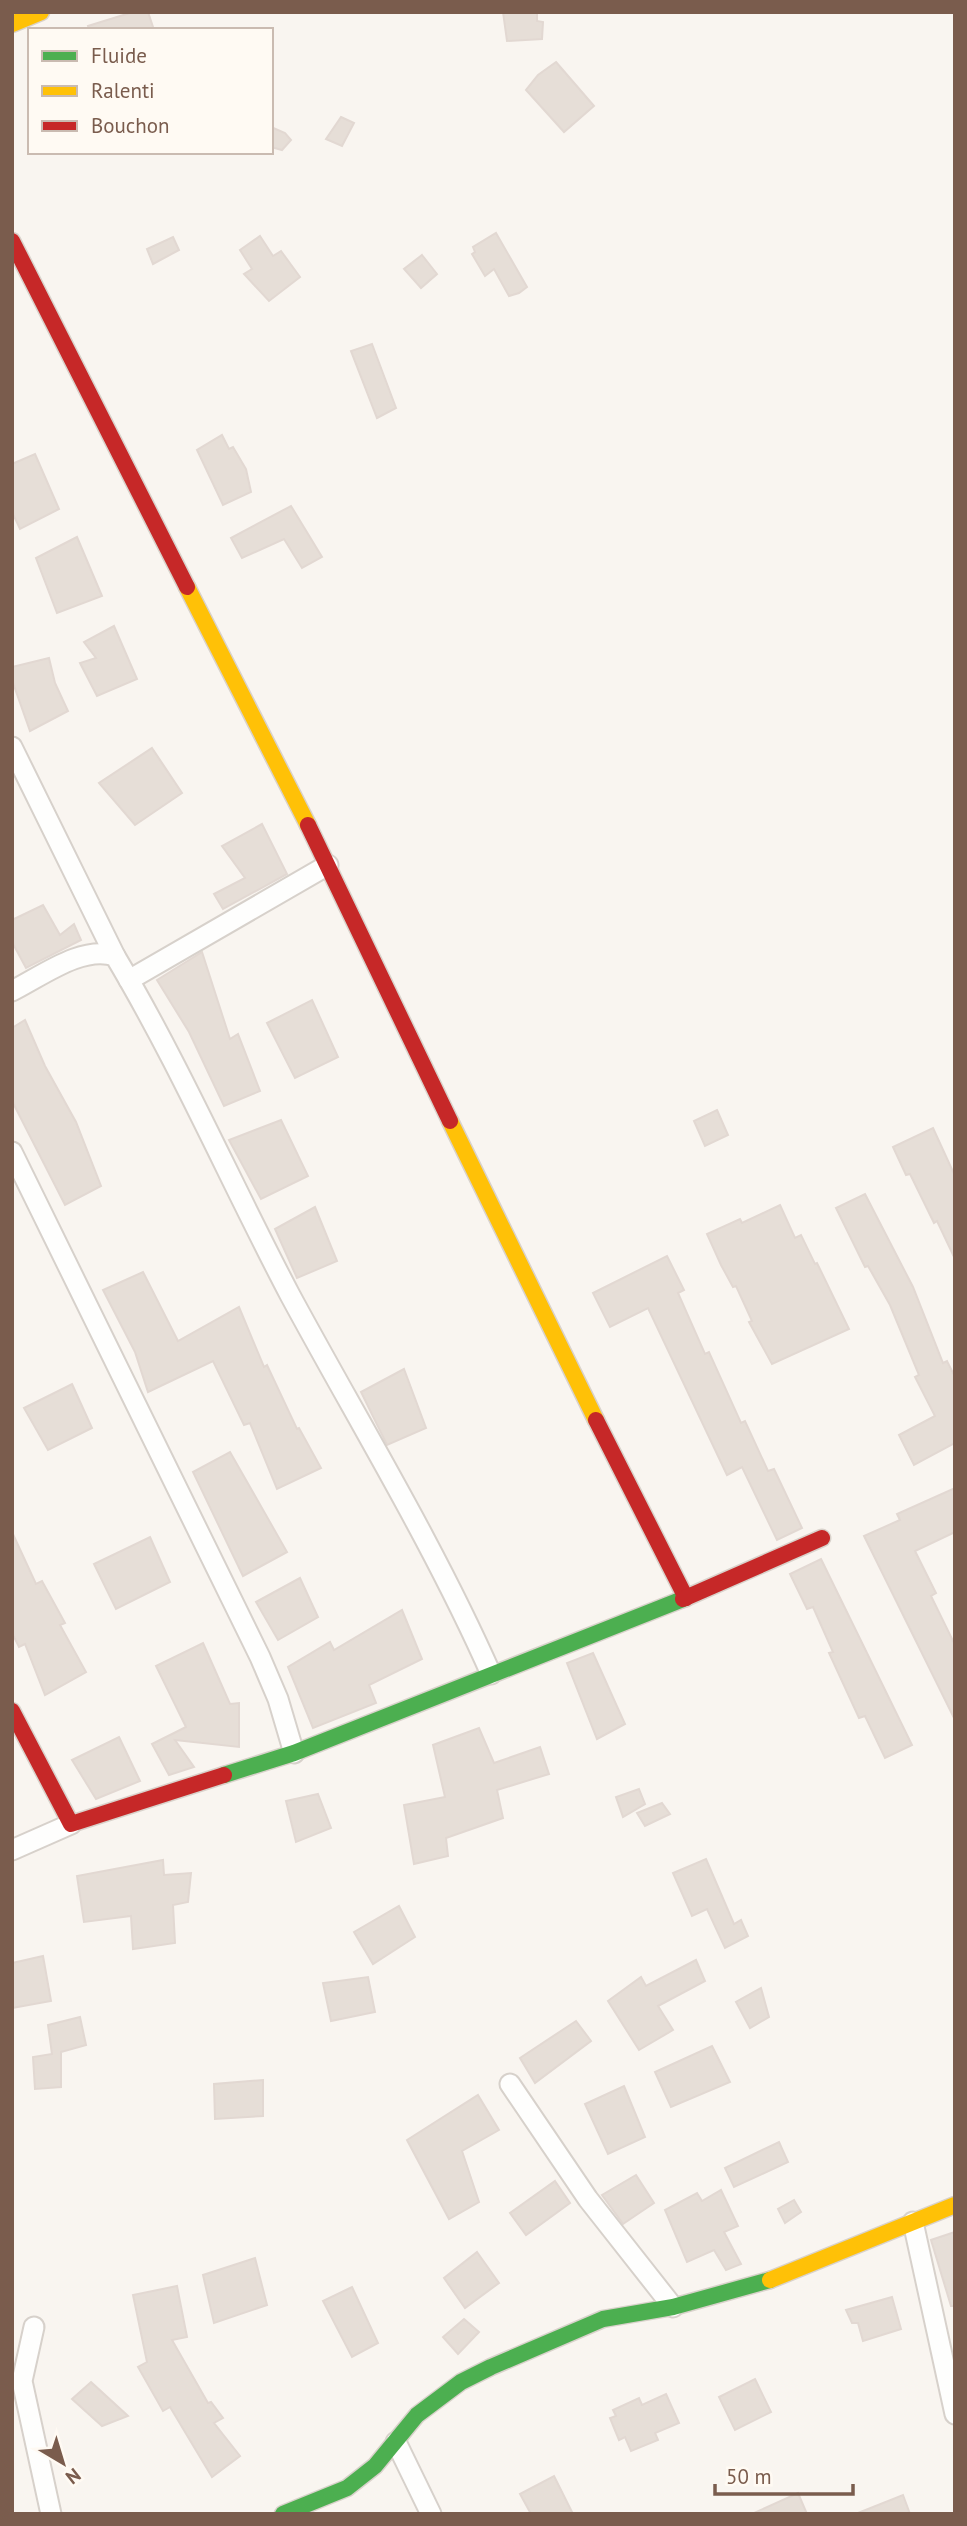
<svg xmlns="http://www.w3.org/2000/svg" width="967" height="2526" viewBox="0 0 967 2526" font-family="'PT Sans',sans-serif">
	<rect width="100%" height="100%" fill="#f9f5f0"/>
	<!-- building -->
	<g fill="#e6ded7" stroke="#e2d8d2" stroke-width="2">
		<polygon points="133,12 148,12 154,30 89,30 88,26"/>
		<polygon points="503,12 537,12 537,21 543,22 542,39 507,41"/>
		<polygon points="556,62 594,106 564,132 526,90 538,75"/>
		<polygon points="341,117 354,123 342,146 326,139"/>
		<polygon points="271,127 285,133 291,140 282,150 271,147"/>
		<polygon points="496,233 527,287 519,293 509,296 494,269 485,276 472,254 475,252 473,247"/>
		<polygon points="260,236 273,256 281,251 300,277 269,301 244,274 252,269 240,250"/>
		<polygon points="173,237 179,250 153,264 147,249"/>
		<polygon points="422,255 437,274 421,288 404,269"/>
		<polygon points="372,344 396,408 377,418 351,351"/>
		<polygon points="222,435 229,449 233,447 246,469 251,492 223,505 197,450"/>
		<polygon points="35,454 59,509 20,529 12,512 12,464"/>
		<polygon points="291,506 322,557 302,568 284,539 242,558 231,538"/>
		<polygon points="77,537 102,596 57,613 36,558"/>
		<polygon points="114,626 137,679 97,696 80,663 96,658 84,642"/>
		<polygon points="49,658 55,683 68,711 30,731 12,680 12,667"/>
		<polygon points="152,748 182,793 135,825 99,783"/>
		<polygon points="262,824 287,874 223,909 214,894 245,878 222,846"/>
		<polygon points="43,905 60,935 74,924 81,940 26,968 12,942 12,920"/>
		<polygon points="202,952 230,1039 238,1034 260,1091 224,1106 189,1032 157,980"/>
		<polygon points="312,1000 338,1057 295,1078 267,1023"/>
		<polygon points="25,1020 45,1066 76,1122 101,1186 65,1205 12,1101 12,1028"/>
		<polygon points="717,1110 728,1135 705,1146 694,1121"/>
		<polygon points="281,1120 308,1176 261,1199 229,1140"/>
		<polygon points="933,1128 955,1176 955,1259 937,1221 934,1223 910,1174 906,1175 893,1147"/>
		<polygon points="865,1194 913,1287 943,1363 947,1361 955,1377 955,1443 914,1465 899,1435 935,1416 915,1377 919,1375 890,1305 868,1266 865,1267 836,1208"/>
		<polygon points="780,1205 795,1238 801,1235 815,1264 817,1263 849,1329 772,1364 749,1322 752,1321 736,1286 733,1287 721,1265 707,1234 740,1219 742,1223"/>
		<polygon points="315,1207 337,1261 297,1278 275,1229"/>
		<polygon points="667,1256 684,1290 678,1293 705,1354 709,1352 741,1423 745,1421 768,1471 774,1469 802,1528 777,1540 742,1467 727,1475 648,1308 610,1327 593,1293"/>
		<polygon points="143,1272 178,1341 239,1307 264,1367 267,1365 297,1429 299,1428 321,1468 277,1489 250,1423 244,1425 213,1361 148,1392 135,1352 103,1290"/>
		<polygon points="404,1369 426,1428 387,1445 361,1392"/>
		<polygon points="72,1384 92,1428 48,1450 24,1408"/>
		<polygon points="230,1452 287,1552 243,1576 193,1472"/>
		<polygon points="955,1488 955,1532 915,1551 936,1593 931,1596 955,1645 955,1720 864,1536 900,1520 897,1514"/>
		<polygon points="12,1532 36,1584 42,1581 65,1623 60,1625 86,1672 45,1695 25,1644 19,1647 12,1633"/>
		<polygon points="150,1537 170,1582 116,1609 94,1564"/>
		<polygon points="821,1559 912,1745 885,1758 865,1716 859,1718 829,1653 833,1652 813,1607 807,1609 790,1574"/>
		<polygon points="300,1578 318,1617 278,1640 256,1602"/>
		<polygon points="402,1610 422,1659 369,1685 376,1703 313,1728 288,1667 330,1642 334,1650"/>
		<polygon points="203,1643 230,1704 239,1703 239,1747 175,1740 194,1767 169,1775 152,1744 186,1727 156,1666"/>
		<polygon points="593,1653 625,1724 597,1739 567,1663"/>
		<polygon points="479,1728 494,1763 540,1747 549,1774 497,1790 503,1818 446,1838 448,1856 414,1864 404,1805 445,1797 433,1745"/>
		<polygon points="119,1737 140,1781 96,1799 72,1760"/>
		<polygon points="639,1789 645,1804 623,1817 616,1797"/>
		<polygon points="318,1794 331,1828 296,1842 286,1801"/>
		<polygon points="662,1803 670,1814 645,1826 637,1813"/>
		<polygon points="706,1859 734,1924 741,1920 748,1936 725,1948 707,1909 692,1916 673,1873"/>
		<polygon points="163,1860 164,1875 191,1873 188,1902 173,1905 175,1943 133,1949 131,1916 84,1922 77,1876"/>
		<polygon points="399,1906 415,1937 373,1964 354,1932"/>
		<polygon points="43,1956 51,2001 12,2008 12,1963"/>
		<polygon points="696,1960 705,1981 658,2006 673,2030 639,2050 608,2001 641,1977 646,1986"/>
		<polygon points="368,1977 375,2012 331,2021 323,1983"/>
		<polygon points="761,1988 769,2017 750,2028 736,2002"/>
		<polygon points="80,2017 86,2045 61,2052 61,2087 35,2089 33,2057 52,2054 48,2025"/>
		<polygon points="576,2021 591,2041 535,2083 520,2058"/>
		<polygon points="712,2046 730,2082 671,2107 655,2072"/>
		<polygon points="263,2080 263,2116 215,2119 214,2084"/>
		<polygon points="624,2086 645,2137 608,2154 585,2104"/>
		<polygon points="478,2095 499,2130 462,2151 479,2202 449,2219 407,2140"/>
		<polygon points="779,2142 788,2162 734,2187 725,2168"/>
		<polygon points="636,2175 654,2203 623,2224 602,2195"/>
		<polygon points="555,2181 570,2203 526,2235 510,2213"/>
		<polygon points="721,2190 738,2226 724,2232 741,2264 726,2270 714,2250 687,2262 665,2210 697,2193 702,2201"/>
		<polygon points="794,2200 801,2212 785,2223 778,2209"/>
		<polygon points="955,2232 955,2306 951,2306 931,2240"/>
		<polygon points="477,2252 499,2283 465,2308 444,2278"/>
		<polygon points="255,2258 267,2305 214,2323 203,2275"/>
		<polygon points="177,2286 187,2337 172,2340 208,2403 211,2402 223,2418 214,2423 240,2456 212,2477 170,2407 163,2411 138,2367 147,2362 133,2295"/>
		<polygon points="352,2287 378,2343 352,2357 323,2301"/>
		<polygon points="892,2297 901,2329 863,2341 858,2323 852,2323 846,2310"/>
		<polygon points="464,2319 479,2332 458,2354 443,2337"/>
		<polygon points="755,2379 771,2412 735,2430 719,2397"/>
		<polygon points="91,2382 128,2416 102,2426 72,2399"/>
		<polygon points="666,2394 679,2423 655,2433 658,2440 631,2451 625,2437 619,2440 610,2418 616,2416 613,2410 639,2398 642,2405"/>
		<polygon points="554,2476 573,2514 531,2514 520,2494"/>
		<polygon points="798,2493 807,2514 752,2514"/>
		<polygon points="903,2495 910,2514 858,2514 858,2513"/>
	</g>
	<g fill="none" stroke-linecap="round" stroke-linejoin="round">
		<!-- street casing -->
		<g stroke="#d7d1cb" stroke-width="23">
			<g id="street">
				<polyline points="12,747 115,956"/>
				<polyline points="129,980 328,865"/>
				<path d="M 12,991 C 42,976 82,945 115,956 C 180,1065 231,1183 290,1295 C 358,1421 433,1543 491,1674"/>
				<polyline points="12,1152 260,1657 278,1699 294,1753"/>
				<polyline points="12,1850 71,1824"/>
				<polyline points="510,2084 588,2199 673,2307"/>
				<polyline points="913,2222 955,2414"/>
				<polyline points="34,2327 22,2381 51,2514"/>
				<polyline points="396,2442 431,2514"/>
			</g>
		</g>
		<!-- fast casing -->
		<g stroke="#d9d2cb" stroke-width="19">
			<g id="fast">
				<polyline points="224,1775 294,1753 683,1599"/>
				<polyline points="283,2514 347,2488 375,2466 417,2415 461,2382 491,2367 603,2319 673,2307 770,2280"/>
			</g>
		</g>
		<!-- slow casing -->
		<g stroke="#d9d2cb" stroke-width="19">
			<g id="slow">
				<polyline points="12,24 41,12"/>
				<polyline points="187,587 308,825"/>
				<polyline points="450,1121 596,1420"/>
				<polyline points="770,2280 955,2205"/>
			</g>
		</g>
		<!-- jam casing -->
		<g stroke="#d9d2cb" stroke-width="19">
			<g id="jam">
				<polyline points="12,241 187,587"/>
				<polyline points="308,825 450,1121"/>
				<polyline points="596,1420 686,1598"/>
				<polyline points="683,1599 822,1538"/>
				<polyline points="12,1711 71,1824 224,1775"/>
			</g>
		</g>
		<!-- street -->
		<use href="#street" stroke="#fefefd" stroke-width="19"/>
		<!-- fast -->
		<use href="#fast" stroke="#4caf50" stroke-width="16"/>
		<!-- slow -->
		<use href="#slow" stroke="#ffc107" stroke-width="16"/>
		<!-- jam -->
		<use href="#jam" stroke="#c62828" stroke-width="16"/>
	</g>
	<!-- border -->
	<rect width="967" height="2526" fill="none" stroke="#7a5c4d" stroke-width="28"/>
	<!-- legend -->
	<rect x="28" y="28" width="245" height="126" fill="#fffaf3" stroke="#cabbb1" stroke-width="2"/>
	<rect x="42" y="51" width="35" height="10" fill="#4caf50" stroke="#cabbb1" stroke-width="2"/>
	<text x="91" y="63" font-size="21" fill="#7a5c4d">Fluide</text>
	<rect x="42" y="86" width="35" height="10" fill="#ffc107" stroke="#cabbb1" stroke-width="2"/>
	<text x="91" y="98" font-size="21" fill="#7a5c4d">Ralenti</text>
	<rect x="42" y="121" width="35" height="10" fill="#c62828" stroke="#cabbb1" stroke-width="2"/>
	<text x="91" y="133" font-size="21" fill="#7a5c4d">Bouchon</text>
	<!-- north arrow -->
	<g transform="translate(63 2463) rotate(142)" stroke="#fffaf3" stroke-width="5" paint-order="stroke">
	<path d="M0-5L12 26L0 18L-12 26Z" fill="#7a5c4d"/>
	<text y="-10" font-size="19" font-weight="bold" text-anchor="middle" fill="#7a5c4d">N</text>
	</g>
	<!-- scale -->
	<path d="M715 2484v10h138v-10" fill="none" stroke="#7a5c4d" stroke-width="3.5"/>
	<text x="726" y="2484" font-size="21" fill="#7a5c4d" stroke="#fffaf3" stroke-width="5" paint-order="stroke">50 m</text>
</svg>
